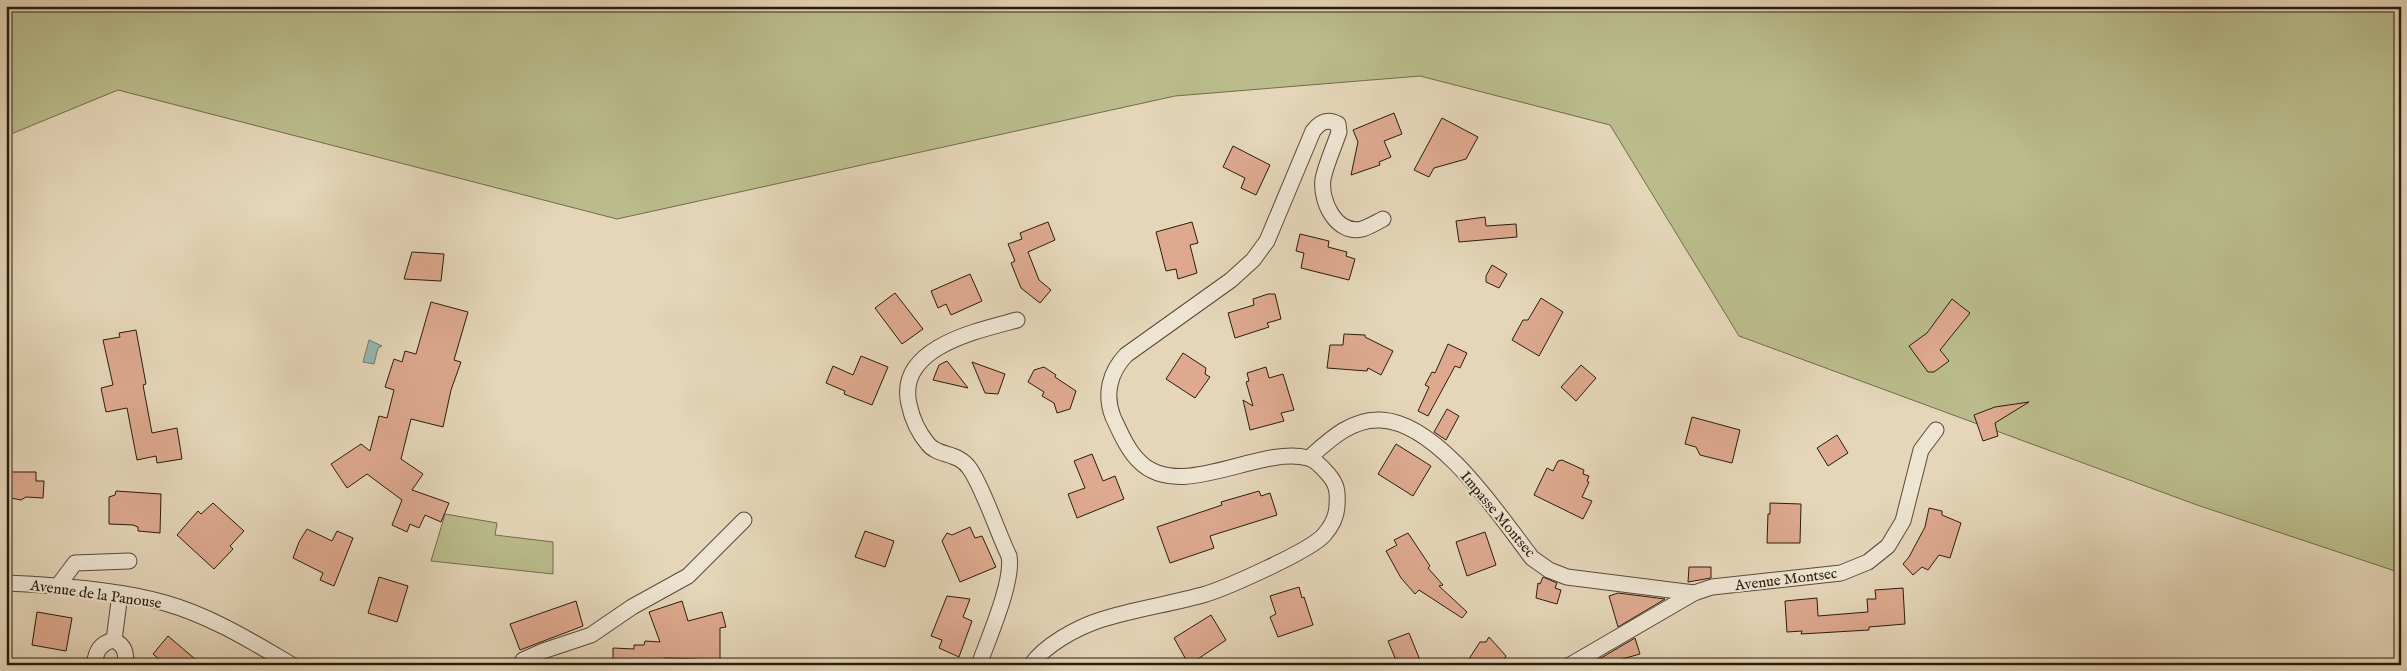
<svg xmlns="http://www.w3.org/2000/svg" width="2407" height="671" viewBox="0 0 2407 671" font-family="'IM FELL English',serif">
	<rect width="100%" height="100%" fill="#e5d6b9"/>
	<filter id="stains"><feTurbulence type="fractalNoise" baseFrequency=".004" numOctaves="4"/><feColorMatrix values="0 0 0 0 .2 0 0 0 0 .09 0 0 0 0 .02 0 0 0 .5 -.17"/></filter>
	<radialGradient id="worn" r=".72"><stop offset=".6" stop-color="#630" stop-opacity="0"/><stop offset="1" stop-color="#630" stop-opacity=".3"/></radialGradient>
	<!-- green -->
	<g fill="#babc8b" stroke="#726c4c">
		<polygon points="6,6 2401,6 2401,573 2197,505 1739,336 1610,125 1420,76 1175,96 617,219 118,90 6,136"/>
		<polygon points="445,514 497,523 495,535 553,542 553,574 431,561"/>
	</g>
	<!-- water -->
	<polygon fill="#96b9b0" stroke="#6b7a6f" points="369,340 382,346 378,348 374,364 363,362"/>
	<!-- building -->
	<g fill="#dea98f" stroke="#2a1c0d">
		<polygon points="1394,113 1402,134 1384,141 1391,157 1379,162 1380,165 1351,175 1358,142 1353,130"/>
		<polygon points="1442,118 1478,137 1466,159 1434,168 1429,177 1414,170"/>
		<polygon points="1233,146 1270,165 1256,195 1241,188 1245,178 1223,167"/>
		<polygon points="1485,217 1486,226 1516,224 1517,237 1459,242 1456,221"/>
		<polygon points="1048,222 1055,240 1028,252 1039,280 1051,290 1040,303 1021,288 1011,263 1015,261 1008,244 1022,239 1020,233"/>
		<polygon points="1192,222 1198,243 1190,245 1197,273 1178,279 1176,269 1166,271 1156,232"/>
		<polygon points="1300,234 1329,241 1328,247 1347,252 1346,256 1355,259 1349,280 1301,268 1304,253 1296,251"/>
		<polygon points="412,252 444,254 441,281 404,279"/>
		<polygon points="1492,265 1507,274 1499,288 1486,282 1486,276"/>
		<polygon points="970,274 982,301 951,315 946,304 938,308 931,291"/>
		<polygon points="895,293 923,329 902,344 875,308"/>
		<polygon points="1268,294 1275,294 1281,319 1267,323 1269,327 1235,338 1228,313 1254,305 1253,299"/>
		<polygon points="1541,298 1563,312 1539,356 1512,340 1523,320 1528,320"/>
		<polygon points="1952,299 1970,313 1940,350 1949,361 1934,372 1928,372 1909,346 1927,333"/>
		<polygon points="431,302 468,312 454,360 461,362 451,390 443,427 411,419 401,459 423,474 412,490 449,503 441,522 425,515 419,528 410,524 407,532 392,525 402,500 367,474 347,488 331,464 361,444 370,451 379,416 387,418 394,390 385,387 394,359 402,362 405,351 416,354"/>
		<polygon points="136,330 146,384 143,385 152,433 177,428 182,459 157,463 156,456 137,460 127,408 106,412 101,388 113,385 103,340 120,337 119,333"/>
		<polygon points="1344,334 1365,335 1365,337 1393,351 1381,375 1368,368 1367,371 1327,368 1330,345 1343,345"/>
		<polygon points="1448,344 1467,353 1460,368 1455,366 1428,416 1418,411 1429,387 1425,385 1432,372 1435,373"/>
		<polygon points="1183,353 1206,368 1205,374 1210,377 1195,398 1166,379"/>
		<polygon points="861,356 888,367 872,405 844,394 845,391 826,383 833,366 853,375"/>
		<polygon points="947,361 968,388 933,380 939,365"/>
		<polygon points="972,362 1005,374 998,394 985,393"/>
		<polygon points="1581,365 1596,378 1576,401 1561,387"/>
		<polygon points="1044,367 1056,375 1055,377 1076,391 1070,409 1057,413 1054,403 1042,396 1044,392 1028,382 1034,370"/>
		<polygon points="1266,367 1269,378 1283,374 1294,410 1281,413 1284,421 1250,430 1243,400 1253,406 1246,382 1249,381 1247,373"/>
		<polygon points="2029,402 1995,423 1998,436 1983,441 1974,415 1995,407"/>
		<polygon points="1447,409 1459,416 1446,440 1434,432"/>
		<polygon points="1692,417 1740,430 1732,463 1700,455 1696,447 1685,444"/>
		<polygon points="1837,435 1848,453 1828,466 1817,448"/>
		<polygon points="1396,444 1431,466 1413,496 1378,474"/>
		<polygon points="1092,454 1103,481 1115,476 1124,499 1077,518 1068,494 1085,488 1074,461"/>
		<polygon points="1562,460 1584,470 1583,474 1589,476 1587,481 1589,482 1582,497 1592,501 1583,519 1534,495 1547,468 1553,471 1558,461"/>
		<polygon points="6,472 36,472 36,481 44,481 43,498 26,497 21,500 6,497"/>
		<polygon points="116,491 161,494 160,533 138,531 138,527 133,525 109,524 109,497 115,495"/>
		<polygon points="1259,491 1261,496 1270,493 1277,515 1210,536 1214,548 1170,563 1157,527 1222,505 1221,502"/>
		<polygon points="213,503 244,531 230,546 233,549 214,569 177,535 198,511 201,514"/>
		<polygon points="1770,503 1801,504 1800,543 1767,543 1768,514 1770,514"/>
		<polygon points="1929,508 1942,511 1942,515 1961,523 1950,558 1939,555 1928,570 1922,567 1913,575 1903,564 1909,557 1925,527"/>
		<polygon points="970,527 975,538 982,536 996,567 960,582 942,541 947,533 952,535"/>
		<polygon points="307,529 332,541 337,531 353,538 334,586 320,580 323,573 293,558 299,542"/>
		<polygon points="865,531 894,541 885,567 855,557"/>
		<polygon points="1485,532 1496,565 1467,576 1456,542"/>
		<polygon points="1408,533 1430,566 1428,568 1443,585 1439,586 1467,612 1462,618 1419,590 1415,594 1401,578 1386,551 1397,545 1394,540"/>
		<polygon points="1689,567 1711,567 1711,578 1688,582"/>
		<polygon points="379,577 408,586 397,622 368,613"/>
		<polygon points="1543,577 1557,583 1555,588 1561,590 1557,604 1536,598 1538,583 1540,584"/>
		<polygon points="1299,587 1302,598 1304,597 1313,625 1278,637 1270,617 1276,614 1270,596"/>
		<polygon points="1903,588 1905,624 1869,627 1869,630 1801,634 1802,631 1787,632 1785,601 1817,598 1818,616 1868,612 1867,599 1876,599 1875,590"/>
		<polygon points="1618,593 1665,599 1618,627 1609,596"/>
		<polygon points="947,596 970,599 963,617 972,621 959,657 939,648 942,640 931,636"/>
		<polygon points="576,601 583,626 520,650 510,624"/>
		<polygon points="682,601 688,621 722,612 726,627 720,628 720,665 697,665 697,659 665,658 665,662 657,661 657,664 613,662 613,648 634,649 634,645 644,645 645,641 660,642 649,612"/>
		<polygon points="37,612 72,618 66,651 32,645"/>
		<polygon points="1211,615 1226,640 1189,665 1174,638"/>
		<polygon points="1409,633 1422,665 1398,665 1388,641"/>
		<polygon points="168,636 202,665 166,665 153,654"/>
		<polygon points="1489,637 1506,656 1501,665 1465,665 1480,642 1486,642"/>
		<polygon points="1635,638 1640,654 1622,659 1625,665 1589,665"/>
	</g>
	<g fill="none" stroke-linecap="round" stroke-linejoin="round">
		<!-- street casing -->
		<g stroke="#594a38" stroke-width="17">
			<g id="street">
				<path d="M 1309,458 C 1329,440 1352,418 1381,420 C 1439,423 1499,515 1532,558 L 1549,570 L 1567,577 L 1694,593"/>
				<path d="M 6,583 C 53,585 121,590 165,603 C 211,616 251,641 292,665"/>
				<polyline points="57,587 75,563 129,561"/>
				<polyline points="114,640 120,594"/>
				<polyline points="523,660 543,651 591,635 632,607 688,576 744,520"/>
				<path d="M 94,665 C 96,651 100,643 114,640 C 125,646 126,652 126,665"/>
				<path d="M 979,665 C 988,639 1014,581 1009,556 C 997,531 984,490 970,469 C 958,451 938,457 928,444 C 918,432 912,419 909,404 C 896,348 976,331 1017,320"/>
				<path d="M 1031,665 C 1045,645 1076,628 1100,620 C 1134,609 1171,604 1206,594 C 1228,587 1310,551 1324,535 C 1331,527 1337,516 1337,505 C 1338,492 1337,484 1328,474 C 1323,468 1316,460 1308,458 C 1259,445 1181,502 1140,462 C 1128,451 1120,432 1113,417 C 1104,394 1110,372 1126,355 L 1231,280 L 1253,260 L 1267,241 L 1313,131 C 1320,122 1327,118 1338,124 L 1339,132 C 1334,147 1326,164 1323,179 C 1320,201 1336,235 1362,229 C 1369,227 1377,222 1383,219"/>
				<polyline points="1570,665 1694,593 1712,587 1841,573 1868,562 1888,546 1903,521 1921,450 1936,430"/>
			</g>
		</g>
		<!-- street -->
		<use href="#street" stroke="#eee4d2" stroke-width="15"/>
	</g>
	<g text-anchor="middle" stroke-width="4" stroke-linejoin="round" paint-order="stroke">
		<!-- street labels -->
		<g font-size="15" fill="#2a1c0d" stroke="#eee4d2">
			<text transform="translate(1498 514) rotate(50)" y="5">Impasse Montsec</text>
			<text transform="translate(1786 579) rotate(-7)" y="5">Avenue Montsec</text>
			<text transform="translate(96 594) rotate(8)" y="5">Avenue de la Panouse</text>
		</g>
	</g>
	<!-- margin -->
	<rect width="2407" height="671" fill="none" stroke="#e5d6b9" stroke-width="25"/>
	<rect x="8" y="8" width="2392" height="656" fill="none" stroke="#2a1c0d" stroke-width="2.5"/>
	<rect x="12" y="12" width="2382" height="646" fill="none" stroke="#2a1c0d"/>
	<rect width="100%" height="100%" filter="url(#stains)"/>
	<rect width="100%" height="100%" fill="url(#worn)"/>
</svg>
